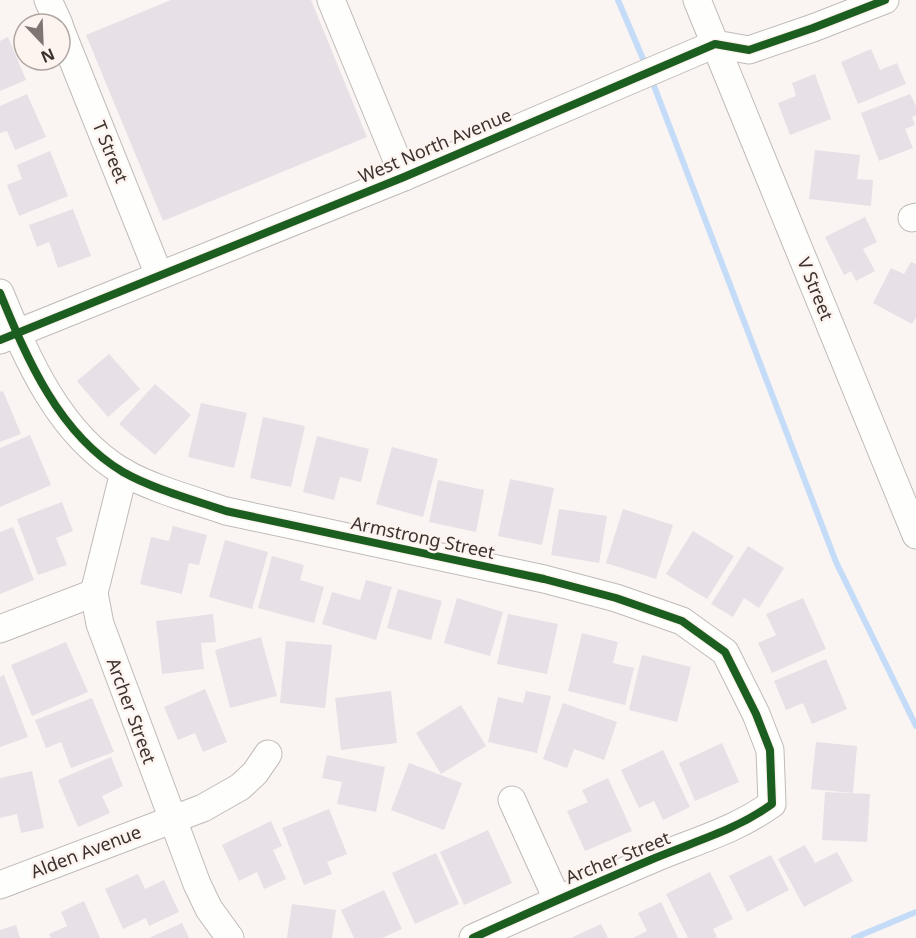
<svg xmlns="http://www.w3.org/2000/svg" width="916" height="938" viewBox="0 0 916 938" font-family="'Noto Sans',sans-serif">
	<rect width="100%" height="100%" fill="#faf5f2"/>
	<g fill="none" stroke-linecap="round" stroke-linejoin="round">
		<!-- stream -->
		<g stroke="#c5dcf8" stroke-width="6">
			<polyline points="618,0 646,66"/>
			<polyline points="651,78 836,562 916,726"/>
			<polyline points="854,938 916,912"/>
		</g>
	</g>
	<!-- building -->
	<g fill="#e7e0e7">
		<polygon points="171,0 311,0 367,137 163,221 86,35"/>
		<polygon points="8,37 26,80 0,91 0,41"/>
		<polygon points="871,49 880,70 897,63 906,84 858,104 841,62"/>
		<polygon points="815,74 831,119 790,135 778,103 796,96 792,83"/>
		<polygon points="27,94 46,137 15,150 7,131 0,133 0,106"/>
		<polygon points="910,94 916,106 916,115 912,117 915,125 905,129 913,148 879,161 861,113"/>
		<polygon points="815,150 860,155 857,179 873,180 871,206 809,199"/>
		<polygon points="50,151 68,196 19,216 7,185 22,179 17,165"/>
		<polygon points="73,209 91,256 58,268 49,242 37,247 29,225"/>
		<polygon points="865,217 877,242 863,249 875,271 856,281 851,271 844,275 825,237"/>
		<polygon points="911,262 916,264 916,317 912,324 873,303 891,268 904,274"/>
		<polygon points="109,354 140,389 108,417 77,381"/>
		<polygon points="155,384 191,415 155,455 119,424"/>
		<polygon points="3,391 21,434 0,442 0,392"/>
		<polygon points="201,403 247,413 234,468 188,457"/>
		<polygon points="263,417 305,426 291,487 250,478"/>
		<polygon points="30,435 51,485 0,507 0,448"/>
		<polygon points="317,436 369,449 361,482 340,477 334,500 303,492"/>
		<polygon points="392,447 438,459 423,517 376,504"/>
		<polygon points="510,479 554,488 542,545 498,536"/>
		<polygon points="438,480 484,490 476,532 429,522"/>
		<polygon points="62,502 73,531 56,538 67,565 38,575 17,519"/>
		<polygon points="559,509 607,516 599,563 551,555"/>
		<polygon points="623,509 673,525 656,579 606,563"/>
		<polygon points="173,526 207,535 199,565 189,563 182,594 140,584 151,537 169,541"/>
		<polygon points="13,527 34,580 0,594 0,532"/>
		<polygon points="693,531 734,556 707,599 666,574"/>
		<polygon points="225,540 268,552 252,609 209,597"/>
		<polygon points="748,546 784,568 759,608 744,598 733,617 711,604"/>
		<polygon points="272,556 304,565 300,580 324,587 314,623 258,608"/>
		<polygon points="366,580 392,587 376,640 322,624 332,592 360,600"/>
		<polygon points="398,589 442,601 431,640 387,628"/>
		<polygon points="457,598 503,612 490,656 444,643"/>
		<polygon points="803,598 826,649 772,673 758,643 776,635 766,614"/>
		<polygon points="213,614 216,642 201,643 204,669 162,674 156,621"/>
		<polygon points="508,614 558,624 547,674 497,664"/>
		<polygon points="582,633 618,642 613,663 634,668 625,705 568,691"/>
		<polygon points="261,637 277,696 230,708 215,650"/>
		<polygon points="286,641 332,645 325,708 280,703"/>
		<polygon points="66,642 88,692 32,716 11,665"/>
		<polygon points="642,655 691,667 677,722 629,710"/>
		<polygon points="826,659 847,709 812,724 803,703 786,710 774,681"/>
		<polygon points="4,675 28,737 0,747 0,677"/>
		<polygon points="205,689 227,742 203,752 195,733 178,740 164,707"/>
		<polygon points="391,691 397,743 341,750 335,698"/>
		<polygon points="526,691 551,696 537,753 488,742 498,697 523,703"/>
		<polygon points="92,698 114,752 71,768 61,742 46,748 35,720"/>
		<polygon points="563,703 617,722 604,760 574,749 567,768 543,759"/>
		<polygon points="461,705 486,746 441,774 416,733"/>
		<polygon points="816,742 857,746 853,793 811,789"/>
		<polygon points="722,743 739,782 695,801 679,763"/>
		<polygon points="663,750 690,807 663,820 654,801 639,808 621,770"/>
		<polygon points="327,755 385,767 376,812 337,804 342,782 322,778"/>
		<polygon points="111,757 123,786 102,796 110,813 78,827 58,780"/>
		<polygon points="409,763 462,783 444,830 391,810"/>
		<polygon points="32,771 44,828 21,833 17,814 0,818 0,778"/>
		<polygon points="608,778 632,831 585,851 567,811 588,802 582,790"/>
		<polygon points="825,792 870,794 867,842 822,840"/>
		<polygon points="329,809 347,854 327,862 332,874 304,885 282,828"/>
		<polygon points="271,821 282,846 273,850 286,879 264,889 257,872 239,881 222,845"/>
		<polygon points="488,830 512,883 464,905 440,852"/>
		<polygon points="805,845 815,863 837,852 853,881 804,907 778,859"/>
		<polygon points="436,853 459,904 415,924 392,873"/>
		<polygon points="771,855 789,890 747,912 729,876"/>
		<polygon points="710,872 733,919 713,929 717,937 715,938 688,938 666,894"/>
		<polygon points="138,874 145,889 164,880 179,912 149,926 146,918 123,929 105,889"/>
		<polygon points="384,890 402,929 382,938 354,938 341,910"/>
		<polygon points="84,901 100,938 51,938 49,934 67,926 61,912"/>
		<polygon points="661,902 678,938 633,938 647,931 638,913"/>
		<polygon points="292,904 336,910 332,938 287,938"/>
		<polygon points="182,923 189,938 149,938"/>
		<polygon points="601,924 608,938 571,938"/>
		<polygon points="16,925 20,938 0,938 0,930"/>
	</g>
	<g fill="none" stroke-linecap="round" stroke-linejoin="round">
		<!-- minor casing -->
		<g stroke="#c1bbb7" stroke-width="29">
			<g id="minor">
				<polyline points="48,0 59,24"/>
				<polyline points="331,0 404,177"/>
				<polyline points="697,0 916,535"/>
				<polyline points="60,28 159,275"/>
				<polyline points="912,218 916,217"/>
				<path d="M 0,293 C 27,359 59,434 123,472 C 153,489 194,500 226,511 L 544,579 L 616,598 L 682,621 L 725,652 L 756,714 L 770,750 L 772,804 C 734,831 698,840 655,858 C 594,884 534,910 473,938"/>
				<polyline points="0,340 404,177 715,44 749,50 813,28 885,0"/>
				<polyline points="124,472 94,593 100,624 197,884 209,909 230,938"/>
				<polyline points="0,629 94,593"/>
				<polyline points="512,800 557,899"/>
				<polyline points="0,885 203,808 240,787 255,773 268,754"/>
			</g>
		</g>
		<!-- minor -->
		<use href="#minor" stroke="#fefefd" stroke-width="27"/>
		<!-- cycleway casing -->
		<g stroke="#fdf4ef" stroke-width="11">
			<g id="cycleway">
				<path d="M 0,293 C 27,359 59,434 123,472 C 153,489 194,500 226,511 L 544,579 L 616,598 L 682,621 L 725,652 L 756,714 L 770,750 L 772,804 C 734,831 698,840 655,858 C 594,884 534,910 473,938"/>
				<polyline points="0,340 404,177 715,44 749,50 813,28 885,0"/>
			</g>
		</g>
		<!-- cycleway -->
		<use href="#cycleway" stroke="#1b5e20" stroke-width="8"/>
	</g>
	<g text-anchor="middle" stroke-width="5" stroke-linejoin="round" paint-order="stroke">
		<!-- street labels -->
		<g font-size="18" fill="#3b322e" stroke="#fdf4ef">
			<text transform="translate(435 146) rotate(-23)" y="6">West North Avenue</text>
			<text transform="translate(110 152) rotate(68)" y="6">T Street</text>
			<text transform="translate(815 289) rotate(68)" y="6">V Street</text>
			<text transform="translate(423 538) rotate(12)" y="6">Armstrong Street</text>
			<text transform="translate(131 711) rotate(70)" y="6">Archer Street</text>
			<text transform="translate(86 852) rotate(-21)" y="6">Alden Avenue</text>
			<text transform="translate(618 858) rotate(-22)" y="6">Archer Street</text>
		</g>
	</g>
	<!-- north arrow -->
	<g transform="translate(42 42) rotate(157)"><circle r="28" fill="#fdf4ef" stroke="#afa6a2" stroke-width="1.5"/>
	<path d="M0-4.5L10 22L0 15L-10 22Z" fill="#7e7673"/>
	<text y="-9" font-size="16" font-weight="bold" text-anchor="middle" fill="#3b322e">N</text>
	</g>
</svg>
